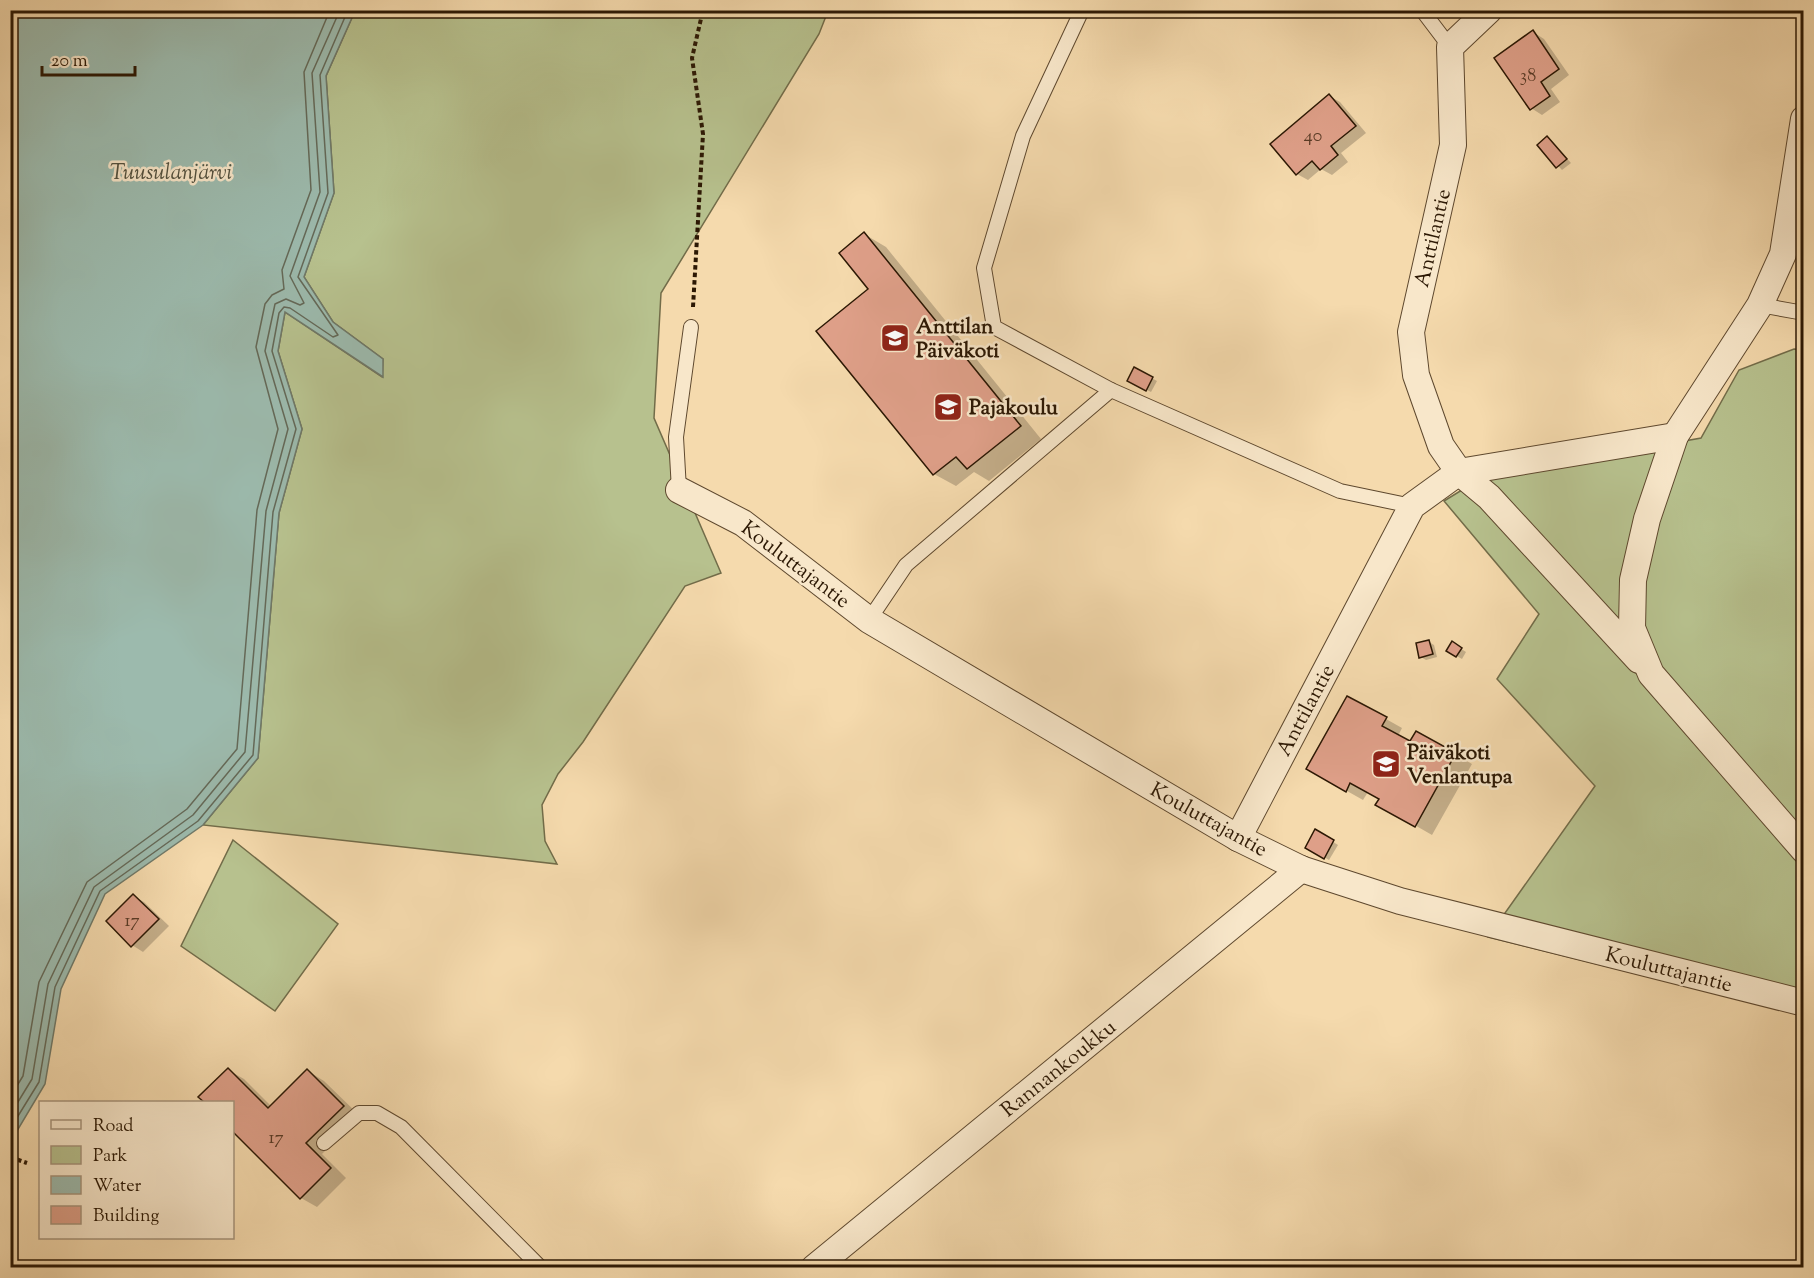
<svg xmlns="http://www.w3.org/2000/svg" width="1814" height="1278" viewBox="0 0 1814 1278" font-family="'Sorts Mill Goudy',serif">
	<rect width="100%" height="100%" fill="#f5daad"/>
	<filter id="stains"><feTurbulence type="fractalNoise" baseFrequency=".00333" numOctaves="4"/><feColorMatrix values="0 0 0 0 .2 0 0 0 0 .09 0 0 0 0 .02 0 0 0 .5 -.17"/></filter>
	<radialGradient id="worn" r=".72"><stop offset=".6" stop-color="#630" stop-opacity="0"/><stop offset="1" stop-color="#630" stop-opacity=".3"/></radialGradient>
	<!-- green -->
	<g fill="#b7c18e" stroke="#726c49" stroke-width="1.5">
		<polygon points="355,11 828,11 819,34 661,293 654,418 721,573 685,586 583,742 558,774 542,805 545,841 557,864 203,825 258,758 279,513 302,429 278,351 285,312 382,377 383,359 333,322 304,277 334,193 326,76"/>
		<polygon points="1794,349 1803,350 1803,1015 1488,937 1595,786 1497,679 1539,614 1444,501 1483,477 1701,438 1739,370"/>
		<polygon points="233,840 338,924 275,1011 181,946"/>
	</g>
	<!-- water -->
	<polygon fill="#9cbaad" stroke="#6f7969" stroke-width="1.5" points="11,10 355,11 326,76 334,193 304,277 333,322 383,359 383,377 285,312 278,351 302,429 279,513 258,758 203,825 105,894 61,989 45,1084 11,1141"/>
	<!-- shadow -->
	<g fill="#0003">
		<polygon points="1533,32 1544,39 1569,75 1551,89 1560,102 1542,115 1531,108"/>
		<polygon points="1329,96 1340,102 1366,133 1341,153 1348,162 1332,175 1321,169 1308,180 1297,174"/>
		<polygon points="1548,138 1571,163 1562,170 1539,145"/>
		<polygon points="864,234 886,247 1041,439 989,481 974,472 956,486 934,474"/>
		<polygon points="1134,369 1157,381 1151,392 1129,381"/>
		<polygon points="1429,642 1434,645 1437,657 1426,660 1421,657"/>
		<polygon points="1452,643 1466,652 1462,659 1448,651"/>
		<polygon points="1386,719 1402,728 1398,736 1411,743 1455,754 1472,764 1432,835 1378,804 1381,799 1368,792 1363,800 1308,769"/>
		<polygon points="1316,831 1338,845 1329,860 1307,847"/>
		<polygon points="133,896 144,902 169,926 143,952 132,945"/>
		<polygon points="228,1070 244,1079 272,1107 308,1071 324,1081 360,1116 322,1154 346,1178 317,1207 301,1198 232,1102 206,1102 200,1097"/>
	</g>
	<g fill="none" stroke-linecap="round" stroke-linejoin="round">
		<!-- shore -->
		<g stroke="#646958" stroke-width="1.5">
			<polyline points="10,1097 23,1076 39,982 87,882 187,809 237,749 257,510 278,429 256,347 265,304 272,295 284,289 282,270 311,190 304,72 330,10"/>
			<polyline points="10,1115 32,1079 48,984 94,887 193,815 245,752 266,511 288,429 265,351 275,304 286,299 300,305 304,303 290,276 320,192 312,73 340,10"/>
			<polyline points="10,1129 39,1082 55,987 100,891 198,821 253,755 273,512 296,429 272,351 279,313 284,307 290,308 333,337 338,335 298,277 328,193 320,75 348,10"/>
		</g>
	</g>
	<!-- building -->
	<g fill="#de9f88" stroke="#2c1804" stroke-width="1.5">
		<polygon points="1533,30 1559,69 1541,82 1550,96 1530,110 1494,58"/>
		<polygon points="1329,94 1356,126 1331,146 1338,155 1320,170 1312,161 1296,175 1270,144"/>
		<polygon points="1547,136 1567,159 1556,168 1537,145"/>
		<polygon points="864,232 1021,426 967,469 956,457 933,475 816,331 868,289 839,253"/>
		<polygon points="1134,367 1153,377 1146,391 1127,381"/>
		<polygon points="1429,640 1433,654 1419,658 1416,643"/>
		<polygon points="1452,641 1462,648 1456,657 1446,651"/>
		<polygon points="1347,696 1387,717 1382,726 1410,741 1416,731 1456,753 1415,827 1375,805 1379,799 1350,783 1346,792 1306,769"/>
		<polygon points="1315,829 1334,840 1324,859 1305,848"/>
		<polygon points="133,894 159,919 131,947 106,921"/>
		<polygon points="228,1068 268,1108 307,1069 344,1106 306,1143 331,1168 300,1199 232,1131 232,1102 204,1102 198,1097"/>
	</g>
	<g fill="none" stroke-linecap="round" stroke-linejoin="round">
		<!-- service casing -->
		<g stroke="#5e482e" stroke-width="16">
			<g id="service">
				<polyline points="1082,10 1023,136 984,268 994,327 1111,390 1340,491 1412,506"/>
				<polyline points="1422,10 1450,47"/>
				<polyline points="1760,305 1804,313"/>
				<polyline points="679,490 676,437 691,327"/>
				<polyline points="869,620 906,565 1111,390"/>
				<polyline points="324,1143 359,1113 377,1113 401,1127 541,1268"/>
			</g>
		</g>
		<!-- minor casing -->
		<g stroke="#5e482e" stroke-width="28">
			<g id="minor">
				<polyline points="1489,10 1450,47 1453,145 1411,332 1416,375 1441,446 1459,472 1489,497 1639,660"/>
				<polyline points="1804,119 1783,254 1760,305 1675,436 1647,519 1633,580 1632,628 1651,674 1804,850"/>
				<polyline points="679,490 743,523 869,620 1238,838 1301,869 1400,901 1804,1003"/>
				<polyline points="1238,838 1412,506 1459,472 1675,436"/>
				<polyline points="814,1268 1301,869"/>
			</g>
		</g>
		<!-- path -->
		<g stroke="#2c1804" stroke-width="4" stroke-dasharray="4.5 3" stroke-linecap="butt">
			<polyline points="693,307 703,134 692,58 703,10"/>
			<polyline points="10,1157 27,1163"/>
		</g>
		<!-- service -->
		<use href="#service" stroke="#f8e7ca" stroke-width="14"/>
		<!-- minor -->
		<use href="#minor" stroke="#f8e7ca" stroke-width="26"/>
	</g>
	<!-- icons -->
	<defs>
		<g id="school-square" transform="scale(1.5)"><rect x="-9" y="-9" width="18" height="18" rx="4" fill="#8f2418" stroke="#f8e7ca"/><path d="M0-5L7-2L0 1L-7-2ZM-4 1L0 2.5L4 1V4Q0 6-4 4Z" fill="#fff"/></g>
	</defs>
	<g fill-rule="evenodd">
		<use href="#school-square" x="895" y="338"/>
		<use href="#school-square" x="948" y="407"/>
		<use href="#school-square" x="1386" y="764"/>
	</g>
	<g text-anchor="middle" stroke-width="5" stroke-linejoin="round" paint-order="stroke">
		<!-- number labels -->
		<g font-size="18" fill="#583a25">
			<text x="1528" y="81">38</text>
			<text x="1313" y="141">40</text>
			<text x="132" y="926">17</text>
			<text x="276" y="1143">17</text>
		</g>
		<!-- street labels -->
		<g font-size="21" fill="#2c1804" stroke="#f8e7ca">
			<text transform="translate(1432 238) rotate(-77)" y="7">Anttilantie</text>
			<text transform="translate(796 564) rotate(37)" y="7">Kouluttajantie</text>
			<text transform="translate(1305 710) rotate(-62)" y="7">Anttilantie</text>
			<text transform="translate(1209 819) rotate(29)" y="7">Kouluttajantie</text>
			<text transform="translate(1669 969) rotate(14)" y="7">Kouluttajantie</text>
			<text transform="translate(1058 1068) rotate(-39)" y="7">Rannankoukku</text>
		</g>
		<!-- poi labels -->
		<g font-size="21" font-weight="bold" fill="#2c1804" stroke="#f8e7ca" text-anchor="start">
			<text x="916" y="333">Anttilan<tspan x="916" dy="24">Päiväkoti</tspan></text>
			<text x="969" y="414">Pajakoulu</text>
			<text x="1407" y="759">Päiväkoti<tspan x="1407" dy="24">Venlantupa</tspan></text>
		</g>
		<!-- water labels -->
		<g font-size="22" font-style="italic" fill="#53513f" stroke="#f8e7ca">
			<text x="171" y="179">Tuusulanjärvi</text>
		</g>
	</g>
	<!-- margin -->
	<rect width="1814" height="1278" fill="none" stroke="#f5daad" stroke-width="36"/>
	<rect x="12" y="12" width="1790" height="1254" fill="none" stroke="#2c1804" stroke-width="3"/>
	<rect x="18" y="18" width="1778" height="1242" fill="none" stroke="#2c1804" stroke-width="1.5"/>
	<!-- legend -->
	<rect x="39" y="1101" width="195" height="138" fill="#f8e7ca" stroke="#a6947b" stroke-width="1.5"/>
	<rect x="51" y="1120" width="30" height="9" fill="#f8e7ca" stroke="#a6947b" stroke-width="1.5"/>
	<text x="93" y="1131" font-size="18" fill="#2c1804">Road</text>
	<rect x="51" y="1146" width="30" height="18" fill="#b7c18e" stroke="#a6947b" stroke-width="1.5"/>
	<text x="93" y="1161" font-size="18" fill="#2c1804">Park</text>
	<rect x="51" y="1176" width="30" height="18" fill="#9cbaad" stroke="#a6947b" stroke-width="1.5"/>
	<text x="93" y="1191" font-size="18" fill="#2c1804">Water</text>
	<rect x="51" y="1206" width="30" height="18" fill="#de9f88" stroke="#a6947b" stroke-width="1.5"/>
	<text x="93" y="1221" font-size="18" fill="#2c1804">Building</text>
	<!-- scale -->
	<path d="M42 66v9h93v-9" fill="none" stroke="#2c1804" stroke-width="3"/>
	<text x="51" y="66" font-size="18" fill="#2c1804" stroke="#f8e7ca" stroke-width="4.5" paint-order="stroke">20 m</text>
	<rect width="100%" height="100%" filter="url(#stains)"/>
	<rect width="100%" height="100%" fill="url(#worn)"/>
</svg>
